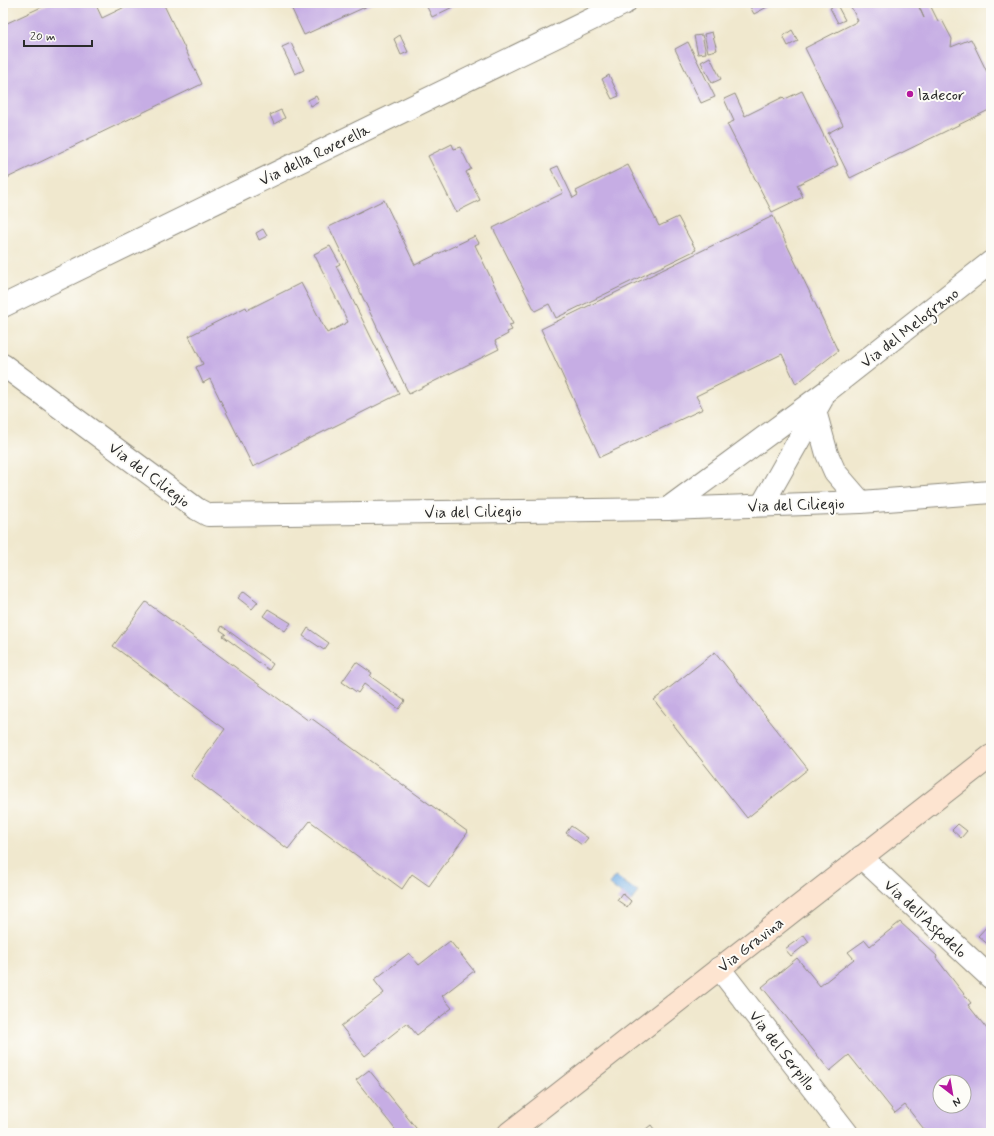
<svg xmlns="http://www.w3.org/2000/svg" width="994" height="1136" viewBox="0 0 994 1136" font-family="Mynerve,sans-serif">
	<rect width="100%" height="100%" fill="#fdfcf7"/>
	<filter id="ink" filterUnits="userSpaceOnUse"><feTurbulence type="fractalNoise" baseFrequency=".025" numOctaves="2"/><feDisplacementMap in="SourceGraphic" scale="8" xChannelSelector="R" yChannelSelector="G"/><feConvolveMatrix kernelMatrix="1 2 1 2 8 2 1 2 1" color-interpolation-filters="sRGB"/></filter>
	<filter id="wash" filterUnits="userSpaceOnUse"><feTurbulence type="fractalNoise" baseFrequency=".012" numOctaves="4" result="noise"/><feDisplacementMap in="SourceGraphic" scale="16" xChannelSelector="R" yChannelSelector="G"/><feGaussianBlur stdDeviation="0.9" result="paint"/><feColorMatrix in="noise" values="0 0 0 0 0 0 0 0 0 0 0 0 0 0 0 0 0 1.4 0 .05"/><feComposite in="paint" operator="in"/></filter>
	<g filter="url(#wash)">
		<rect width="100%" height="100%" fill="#f0e8ce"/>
		<!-- water -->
		<polygon fill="#75afe6" stroke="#506d88" points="615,876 638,892 631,901 609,884"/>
		<g id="blocks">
			<!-- building -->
			<g fill="#c6ade4" fill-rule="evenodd">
				<polygon points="50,3 95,3 102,18 133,3 163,3 202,84 3,180 3,25"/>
				<polygon points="289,3 374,3 304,35"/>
				<polygon points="425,3 461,3 432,17"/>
				<polygon points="748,3 767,3 769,6 754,14"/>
				<polygon points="849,3 917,3 924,18 919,6 920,3 929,3 938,21 942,20 952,39 951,47 971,39 987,72 989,71 991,74 991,109 850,178 828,133 843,125 805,48 858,21"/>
				<polygon points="837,5 845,20 838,23 830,8"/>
				<polygon points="792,30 798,41 788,46 783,36"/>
				<polygon points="712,32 717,50 708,52 704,34"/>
				<polygon points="400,35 408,52 401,55 394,39"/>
				<polygon points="702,35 706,53 698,54 694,36"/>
				<polygon points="688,42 715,97 701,103 675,49"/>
				<polygon points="291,43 304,70 295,74 282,47"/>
				<polygon points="710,57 721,79 712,83 701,62"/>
				<polygon points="609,75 619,96 612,99 602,79"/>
				<polygon points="802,91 838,165 797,185 803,197 772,212 727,124 734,121 724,99 735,94 745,116 783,97 785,99"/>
				<polygon points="316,96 319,102 311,106 308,100"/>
				<polygon points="281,110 285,118 274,124 270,115"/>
				<polygon points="452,144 454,149 460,147 471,169 466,172 480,200 456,212 428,156"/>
				<polygon points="628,165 659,226 678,217 696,250 556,318 549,304 535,311 493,228 563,193 551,169 558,166 573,198 578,195 576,191"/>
				<polygon points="384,200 415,265 475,236 479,243 475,245 513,324 509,325 512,330 507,332 508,334 495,341 499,349 409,394 329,227"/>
				<polygon points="773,216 838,351 796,384 782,354 696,396 703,409 600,457 541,329"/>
				<polygon points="263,229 267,236 259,240 256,233"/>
				<polygon points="330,246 340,264 336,266 399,394 253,467 210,379 203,383 196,367 203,364 189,336 246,307 247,310 301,283 327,333 348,322 314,254"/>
				<polygon points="244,591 258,602 252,609 238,598"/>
				<polygon points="146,602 309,721 311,718 468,832 429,886 412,874 402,889 310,821 288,849 191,776 225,729 113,646"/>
				<polygon points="268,609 291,623 285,631 263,616"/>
				<polygon points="222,626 273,664 269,670 223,636 226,634 220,630"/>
				<polygon points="308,628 329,643 324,650 303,636"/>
				<polygon points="715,652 808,769 747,818 654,700"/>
				<polygon points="356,662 372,673 370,676 405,701 399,709 364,684 358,693 342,682"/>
				<polygon points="958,824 967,831 961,838 952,830"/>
				<polygon points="571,826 588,838 582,845 566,833"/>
				<polygon points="622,893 631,901 627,907 617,900"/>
				<path d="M 900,922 L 937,956 L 936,958 L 971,1003 L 968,1005 L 991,1034 L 991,1038 L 989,1040 L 991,1042 L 991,1133 L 927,1133 L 905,1105 L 895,1113 L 849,1055 L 830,1071 L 762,987 L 797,958 L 820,986 L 854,959 L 848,952 L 865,940 L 870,946 ZM 940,1082 L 964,1082 L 964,1106 L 940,1106 Z"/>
				<polygon points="991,922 991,947 978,936"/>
				<polygon points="804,935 809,942 791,956 785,949"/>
				<polygon points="450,941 474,971 442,996 452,1008 417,1035 407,1023 365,1056 341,1026 384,993 374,980 409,953 419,965"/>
				<polygon points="369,1070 420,1133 398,1133 356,1080"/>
				<polygon points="651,1125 657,1133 641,1133"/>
			</g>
		</g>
	</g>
	<g filter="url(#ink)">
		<use href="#blocks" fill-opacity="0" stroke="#8e8a7c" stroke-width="1"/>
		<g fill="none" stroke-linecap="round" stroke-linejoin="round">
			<!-- street casing -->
			<g stroke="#8e8a7c" stroke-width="24">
				<g id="street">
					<polyline points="3,306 625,3"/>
					<polyline points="3,365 197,509 208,515 667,509 861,502 991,492"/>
					<polyline points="815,411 827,454 835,472 861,502"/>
					<polyline points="762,505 822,399"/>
					<polyline points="667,509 827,391 991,262"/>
					<polyline points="861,857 991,978"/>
					<polyline points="719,968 847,1133"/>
				</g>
			</g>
			<!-- secondary casing -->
			<g stroke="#8e8a7c" stroke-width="24">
				<polyline id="secondary" points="509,1133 991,756"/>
			</g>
			<!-- street -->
			<use href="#street" stroke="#fff" stroke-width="22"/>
			<!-- secondary -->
			<use href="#secondary" stroke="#fde4d0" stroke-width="22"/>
		</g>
	</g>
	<!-- markers -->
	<circle fill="#b5179e" stroke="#fdfcf7" stroke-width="1.5" cx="910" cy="94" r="4"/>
	<g text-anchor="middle" stroke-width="4" stroke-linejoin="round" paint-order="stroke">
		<!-- poi labels -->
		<g font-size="16" fill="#2b2b2b" stroke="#fdfcf7" text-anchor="start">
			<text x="918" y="100">ladecor</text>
		</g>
		<!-- street labels -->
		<g font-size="16" fill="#2b2b2b" stroke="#fdfcf7">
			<text transform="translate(314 154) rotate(-26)" y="6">Via della Roverella</text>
			<text transform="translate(909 327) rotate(-38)" y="6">Via del Melograno</text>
			<text transform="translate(150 474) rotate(37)" y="6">Via del Ciliegio</text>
			<text transform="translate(796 504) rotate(-2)" y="6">Via del Ciliegio</text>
			<text transform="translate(473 511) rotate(-1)" y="6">Via del Ciliegio</text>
			<text transform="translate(926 918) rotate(43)" y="6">Via dell'Asfodelo</text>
			<text transform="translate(750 944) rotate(-38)" y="6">Via Gravina</text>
			<text transform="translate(783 1050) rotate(52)" y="6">Via del Serpillo</text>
		</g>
	</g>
	<!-- margin -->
	<rect width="994" height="1136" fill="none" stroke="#fdfcf7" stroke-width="16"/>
	<!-- north arrow -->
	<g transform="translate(952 1094) rotate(149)"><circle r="19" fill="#fdfcf7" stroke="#a9a8a5"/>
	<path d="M0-3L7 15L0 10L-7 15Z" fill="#b5179e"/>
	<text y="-6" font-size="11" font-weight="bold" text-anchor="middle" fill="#2b2b2b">N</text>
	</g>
	<!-- scale -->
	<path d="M24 40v6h68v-6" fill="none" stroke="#2b2b2b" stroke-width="2"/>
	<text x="30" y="40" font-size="12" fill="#2b2b2b" stroke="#fdfcf7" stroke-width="3" paint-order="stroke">20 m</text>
</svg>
